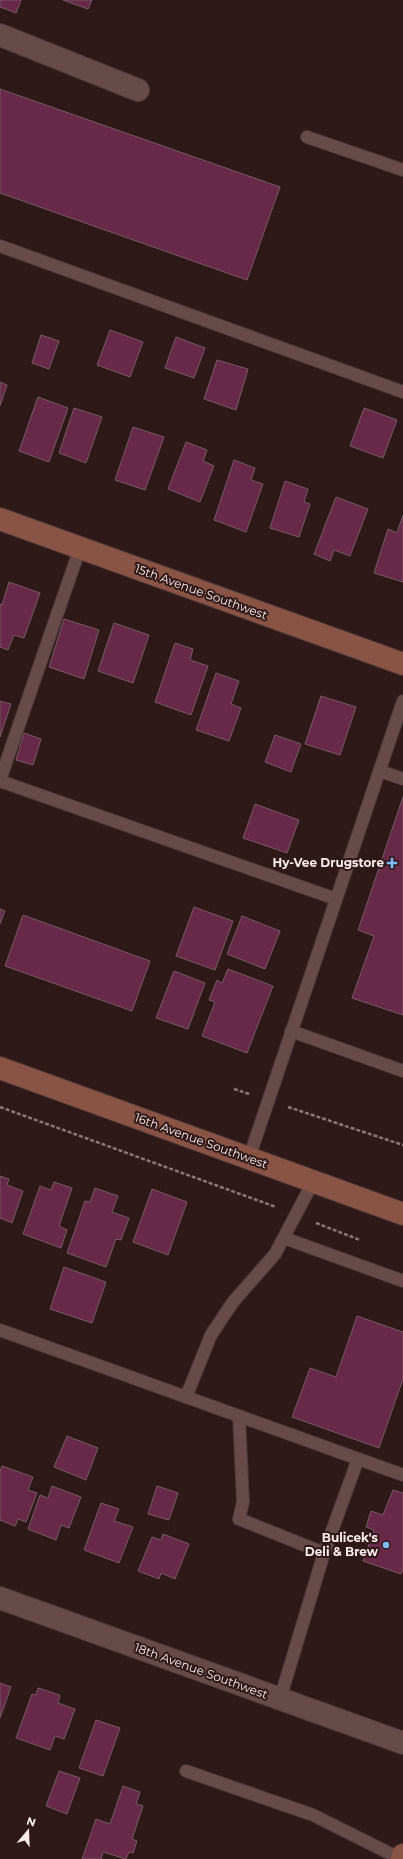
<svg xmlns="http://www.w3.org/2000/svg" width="403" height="1859" viewBox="0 0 403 1859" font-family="Montserrat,sans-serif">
	<rect width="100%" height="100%" fill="#2f1818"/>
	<!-- building -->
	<g fill="#672947" stroke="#755b65">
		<polygon points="0,0 21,0 16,13 0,7"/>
		<polygon points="63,0 92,0 88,9"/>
		<polygon points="0,89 280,187 247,280 0,193"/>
		<polygon points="110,330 143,342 130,377 97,365"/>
		<polygon points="41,335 59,341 49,369 32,363"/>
		<polygon points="176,337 205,348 194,378 165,368"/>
		<polygon points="217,360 248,369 236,410 204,399"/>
		<polygon points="0,382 7,385 0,406"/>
		<polygon points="38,397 68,408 49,462 19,451"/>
		<polygon points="74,408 102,417 86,463 59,453"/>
		<polygon points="364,408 397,420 383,458 350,446"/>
		<polygon points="133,427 164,437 145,490 115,480"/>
		<polygon points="186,442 207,450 203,461 214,466 200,502 168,489"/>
		<polygon points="234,460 255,468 251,480 263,484 246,532 214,520"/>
		<polygon points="285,481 308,489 304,502 310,504 299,537 270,528"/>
		<polygon points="336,497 368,509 350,556 334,550 330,561 314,554"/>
		<polygon points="403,515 403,582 374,573 388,529 397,533"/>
		<polygon points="9,582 40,593 24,638 14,635 8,650 0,647 0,604 2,605"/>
		<polygon points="64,619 99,630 84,679 49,667"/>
		<polygon points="114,623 149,635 133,683 98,671"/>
		<polygon points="175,643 193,649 190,660 208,666 191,715 155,702"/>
		<polygon points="216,673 239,681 231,704 241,708 229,741 196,730"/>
		<polygon points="321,696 356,707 340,755 305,744"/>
		<polygon points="0,701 11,704 0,737"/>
		<polygon points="24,733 41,739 33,765 16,760"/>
		<polygon points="275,735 301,744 291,772 265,762"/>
		<polygon points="403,797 403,1015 352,998 374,936 358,930"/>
		<polygon points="255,804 299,820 287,853 243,838"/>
		<polygon points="194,907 233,921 215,970 176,956"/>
		<polygon points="0,909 5,911 0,924"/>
		<polygon points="23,915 150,961 132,1011 5,966"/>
		<polygon points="242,916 280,931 265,969 227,954"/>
		<polygon points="228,969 273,986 247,1053 202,1036 215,1002 209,1000 217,980 222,983"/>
		<polygon points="174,971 205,983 188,1029 156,1018"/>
		<polygon points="0,1176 9,1179 7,1185 23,1191 12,1223 0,1218"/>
		<polygon points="54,1182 72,1188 59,1226 67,1230 61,1248 23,1234 40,1186 51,1190"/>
		<polygon points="95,1188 118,1196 112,1212 129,1218 121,1240 116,1239 106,1267 67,1253 85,1201 90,1202"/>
		<polygon points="152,1189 187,1202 168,1255 133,1242"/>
		<polygon points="64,1267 106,1282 92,1323 50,1309"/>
		<polygon points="357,1316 403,1332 403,1379 379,1448 292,1417 310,1368 336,1377"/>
		<polygon points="67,1436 98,1448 86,1480 54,1467"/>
		<polygon points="2,1466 33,1477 28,1490 37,1493 26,1522 18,1519 15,1526 0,1520 0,1472"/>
		<polygon points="52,1486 81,1497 69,1528 61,1525 56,1540 28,1529 40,1495 48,1498"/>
		<polygon points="157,1486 178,1493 169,1520 148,1514"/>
		<polygon points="393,1490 403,1493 403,1569 401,1574 363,1561 374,1530 366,1527 371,1511 383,1515"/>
		<polygon points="101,1503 119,1509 114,1521 133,1527 119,1563 84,1550"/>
		<polygon points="163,1534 189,1544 175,1579 161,1573 159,1579 138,1571 152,1537 161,1540"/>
		<polygon points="0,1683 11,1687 0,1718"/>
		<polygon points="38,1688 60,1695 58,1703 75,1709 64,1739 55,1736 50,1750 16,1738 32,1694 36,1695"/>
		<polygon points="96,1720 120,1728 103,1776 79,1768"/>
		<polygon points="59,1771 80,1778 67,1814 46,1806"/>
		<polygon points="123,1786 140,1792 136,1804 143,1806 132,1839 137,1841 133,1853 129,1852 126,1859 103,1852 101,1859 82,1859 96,1819 110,1824"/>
	</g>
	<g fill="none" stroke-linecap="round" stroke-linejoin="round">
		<!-- service casing -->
		<g stroke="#493637" stroke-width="14">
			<g id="service">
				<polyline points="307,137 403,170"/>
				<polyline points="0,246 403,392"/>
				<polyline points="380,771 403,779"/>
				<polyline points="0,780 80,548"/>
				<polyline points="0,781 336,899"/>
				<polyline points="291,1031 403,1071"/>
				<polyline points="249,1158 403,701"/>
				<polyline points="284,1238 403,1281"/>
				<polyline points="0,1330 403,1475"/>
				<polyline points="186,1397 211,1335 233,1302 275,1254 313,1182"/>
				<polyline points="239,1416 243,1502 239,1519 324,1553 358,1459"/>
				<polyline points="280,1699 324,1553"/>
				<polyline points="186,1771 313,1815 401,1859"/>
			</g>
		</g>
		<!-- minor casing -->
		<g stroke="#493637" stroke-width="24">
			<g id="minor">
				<polyline points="0,35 138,90"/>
				<polyline points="0,1598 403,1743"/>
			</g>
		</g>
		<!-- secondary casing -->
		<g stroke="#493637" stroke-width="24">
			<g id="secondary">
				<polyline points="0,519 403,664"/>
				<polyline points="0,1068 403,1214"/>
				<polyline points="402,1859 403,1855"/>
			</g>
		</g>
		<!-- path -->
		<g stroke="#8c7777" stroke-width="2.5" stroke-dasharray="4 2" stroke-linecap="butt">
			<polyline points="234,1089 249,1094"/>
			<polyline points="0,1107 276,1207"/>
			<polyline points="288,1107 403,1145"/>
			<polyline points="316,1223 360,1240"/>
		</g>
		<!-- service -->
		<use href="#service" stroke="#674b4b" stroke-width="12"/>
		<!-- minor -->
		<use href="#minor" stroke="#674b4b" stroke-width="22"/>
		<!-- secondary -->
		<use href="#secondary" stroke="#895444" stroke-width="22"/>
	</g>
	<!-- markers -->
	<g fill="#7fbdfa" stroke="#2f1818" stroke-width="1.5">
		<path d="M390 857h4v4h4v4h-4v4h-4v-4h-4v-4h4z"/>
		<circle cx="386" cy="1545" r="4"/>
	</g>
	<g text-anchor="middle" stroke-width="4" stroke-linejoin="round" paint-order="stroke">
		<!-- street labels -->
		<g font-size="12" fill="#fdebeb" stroke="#2f1818">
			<text transform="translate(201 592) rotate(20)" y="4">15th Avenue Southwest</text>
			<text transform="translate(201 1141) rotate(20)" y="4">16th Avenue Southwest</text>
			<text transform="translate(201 1671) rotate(20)" y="4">18th Avenue Southwest</text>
		</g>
		<!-- poi labels -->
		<g font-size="12" font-weight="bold" fill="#fdebeb" stroke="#2f1818" text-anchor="end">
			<text x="384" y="867">Hy-Vee Drugstore</text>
			<text x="378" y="1542">Bulicek's<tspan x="378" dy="14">Deli &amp; Brew</tspan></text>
		</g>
	</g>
	<!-- north arrow -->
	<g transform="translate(28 1831) rotate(19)" stroke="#2f1818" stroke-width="3" paint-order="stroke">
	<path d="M0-3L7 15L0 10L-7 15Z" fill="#fdebeb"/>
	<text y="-6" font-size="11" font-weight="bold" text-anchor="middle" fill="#fdebeb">N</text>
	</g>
</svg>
